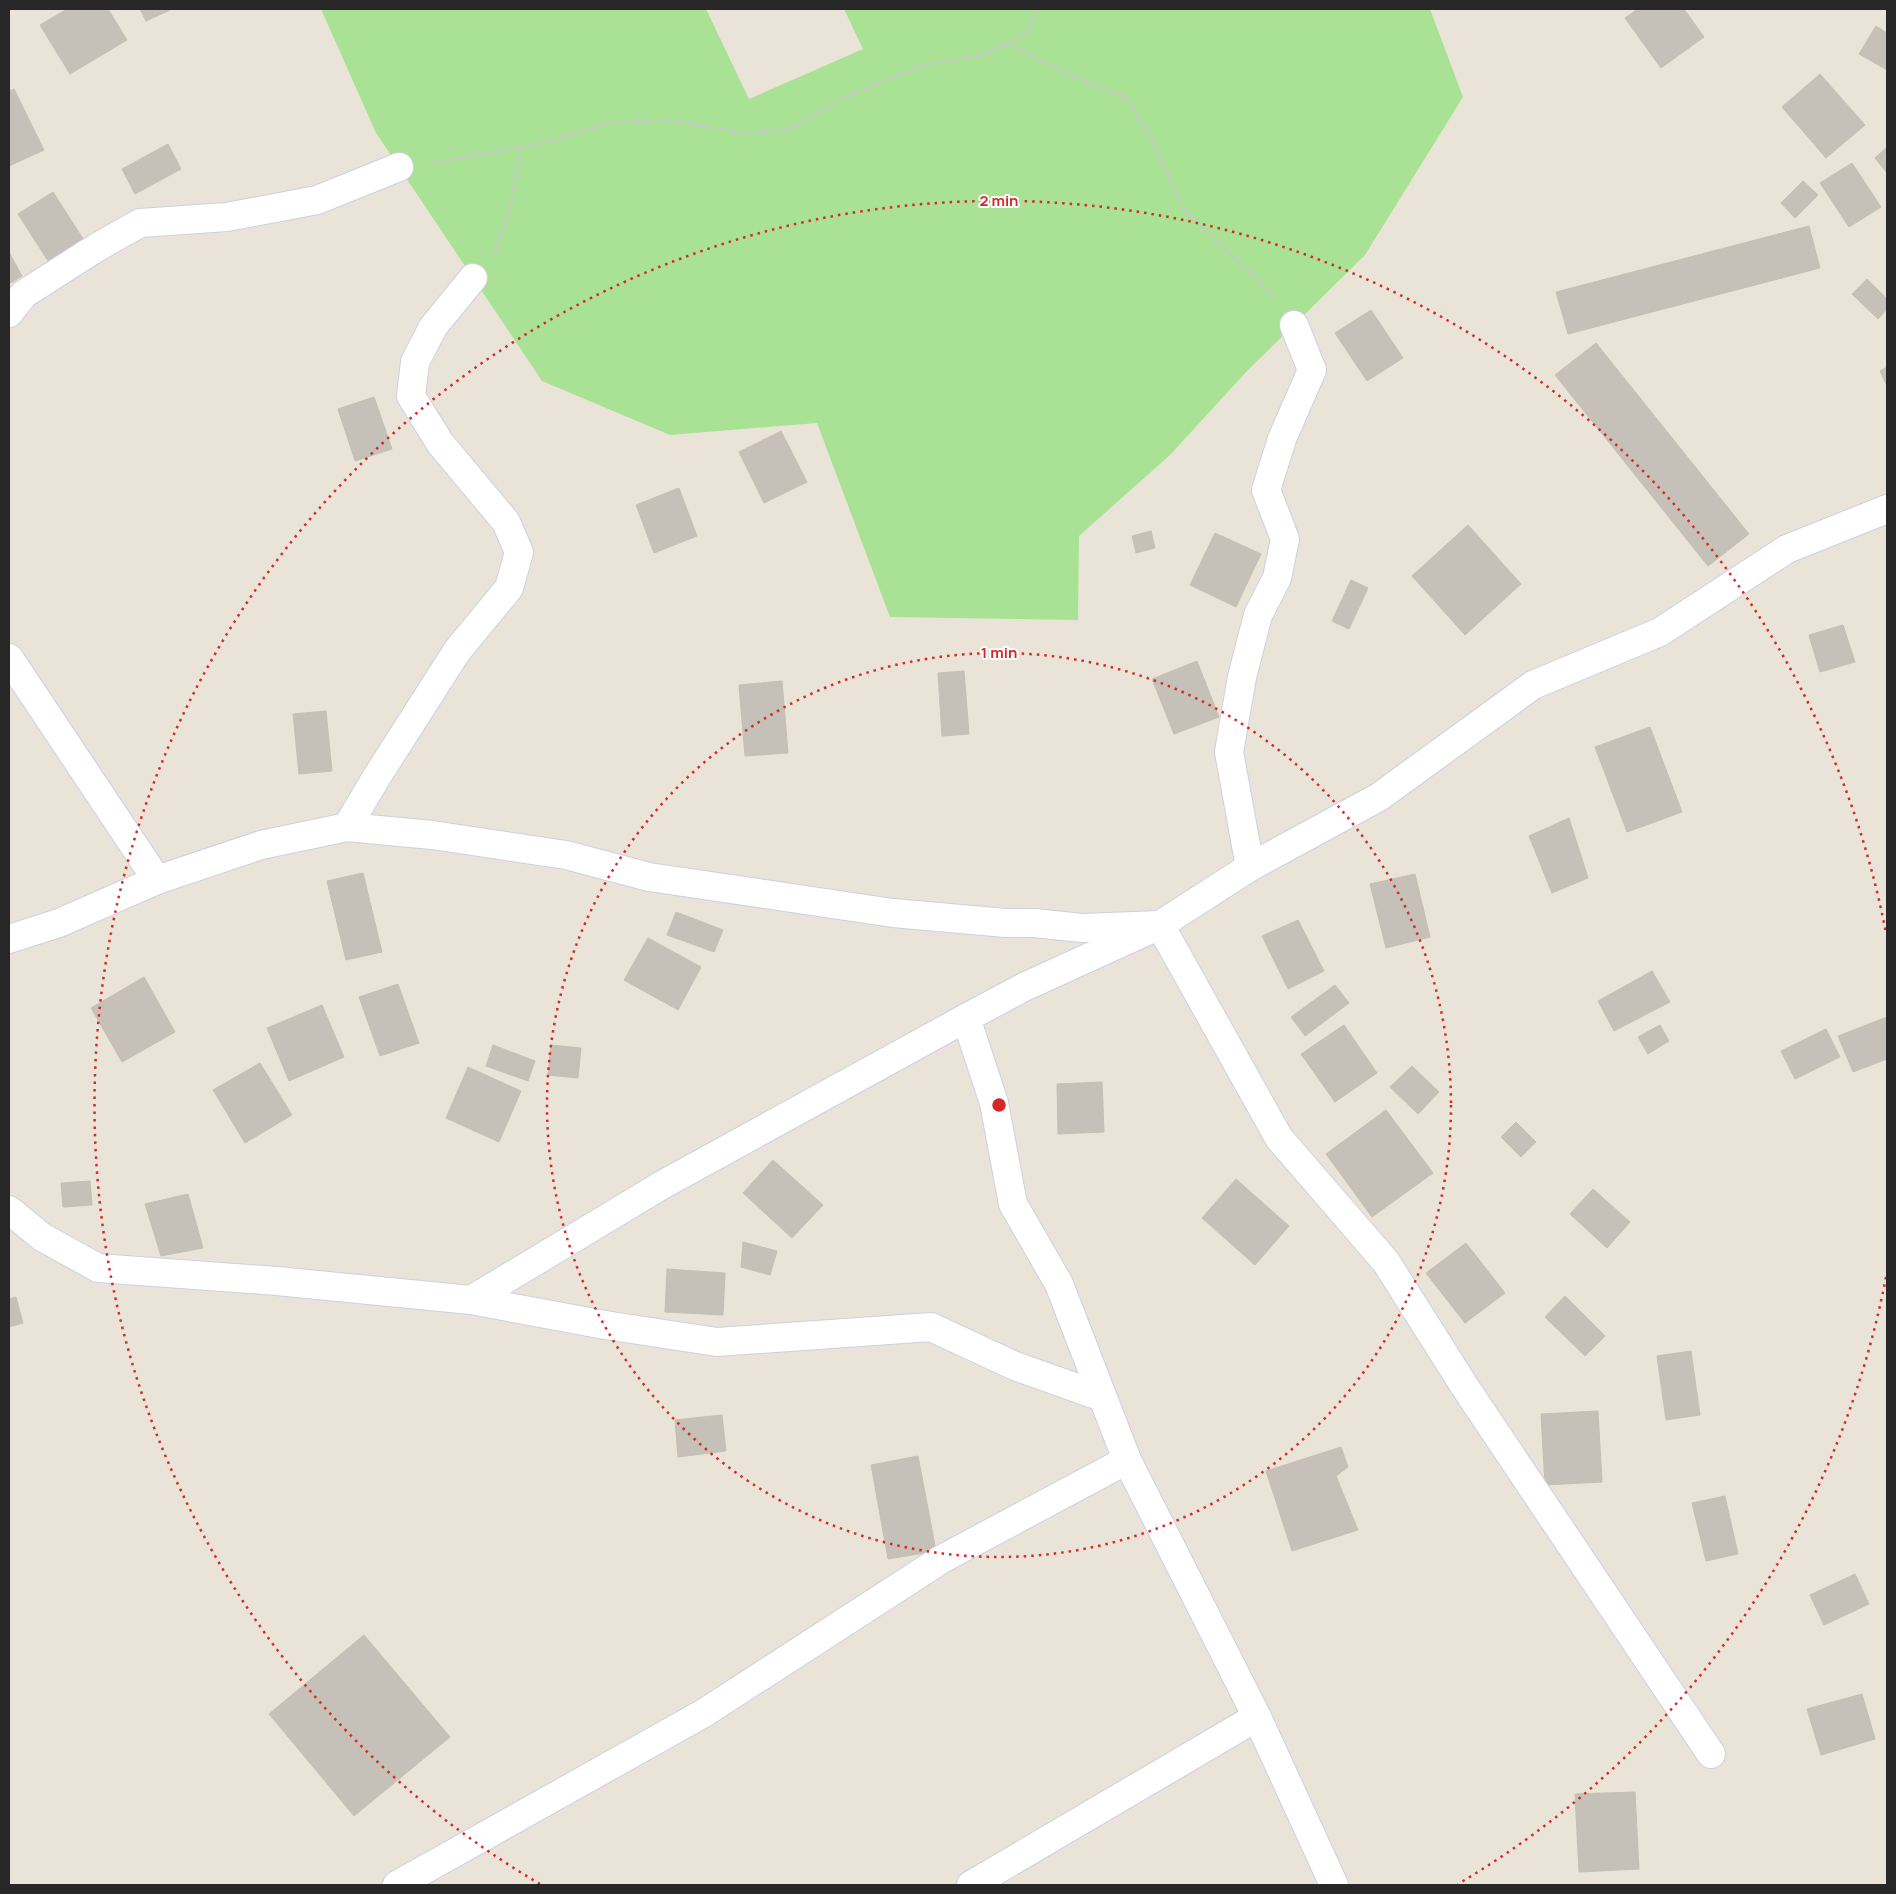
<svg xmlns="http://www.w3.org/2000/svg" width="1896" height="1894" viewBox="0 0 1896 1894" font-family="Manrope,sans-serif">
	<rect width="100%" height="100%" fill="#eae4d8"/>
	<!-- green -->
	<polygon fill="#a9e294" points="321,9 706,9 749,99 863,49 844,9 1430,9 1463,97 1365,255 1247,371 1170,455 1079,536 1078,620 890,617 817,423 670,435 542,381 376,133"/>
	<!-- building -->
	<g fill="#c5c0b8" stroke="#c5c0b2">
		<polygon points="67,9 108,9 127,40 70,74 40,25"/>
		<polygon points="140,9 172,9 146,21"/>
		<polygon points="1638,9 1684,9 1704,37 1661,68 1625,18"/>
		<polygon points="1876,26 1887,33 1887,70 1859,54"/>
		<polygon points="1820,74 1865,125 1826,158 1782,107"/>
		<polygon points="14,89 44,150 9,166 9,91"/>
		<polygon points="168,144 181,169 135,194 122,169"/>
		<polygon points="1887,147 1887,173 1875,158"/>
		<polygon points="1852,163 1881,207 1849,227 1820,183"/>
		<polygon points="1803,181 1818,195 1795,218 1781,203"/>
		<polygon points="53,192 85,242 50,264 18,214"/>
		<polygon points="1809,226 1820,268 1568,334 1556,292"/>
		<polygon points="9,252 22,276 9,284"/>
		<polygon points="1867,279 1887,299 1887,309 1878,319 1852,294"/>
		<polygon points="1371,310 1403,358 1367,381 1335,333"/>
		<polygon points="1596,343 1749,534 1708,566 1555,375"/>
		<polygon points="1887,367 1887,386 1880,371"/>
		<polygon points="374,397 392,449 355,461 338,409"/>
		<polygon points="781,431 807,482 764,503 739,452"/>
		<polygon points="679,488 697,536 654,553 636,505"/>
		<polygon points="1468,525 1521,584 1465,635 1412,576"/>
		<polygon points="1151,531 1155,548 1136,553 1132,536"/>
		<polygon points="1215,533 1261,554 1236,607 1190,585"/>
		<polygon points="1351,580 1368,588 1349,629 1332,621"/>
		<polygon points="1843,625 1855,662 1820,672 1809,635"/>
		<polygon points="1197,661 1219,717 1174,734 1152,679"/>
		<polygon points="964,671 969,734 942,736 938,673"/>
		<polygon points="782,681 788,753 745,756 739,685"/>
		<polygon points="326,711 332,771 299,774 293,714"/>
		<polygon points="1650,727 1682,812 1627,832 1595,747"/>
		<polygon points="1569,818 1588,878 1552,893 1529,836"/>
		<polygon points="363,873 382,952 346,960 327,881"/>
		<polygon points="1415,874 1430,937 1386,948 1370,884"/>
		<polygon points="676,912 723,930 714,952 667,935"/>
		<polygon points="1298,920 1324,971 1288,989 1262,936"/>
		<polygon points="648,938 701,967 678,1010 624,980"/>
		<polygon points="1652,971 1670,1002 1614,1031 1598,1001"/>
		<polygon points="144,977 175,1032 122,1062 91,1008"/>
		<polygon points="398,984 419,1043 380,1056 359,997"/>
		<polygon points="1335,985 1349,1003 1305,1036 1291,1017"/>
		<polygon points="322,1005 344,1057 289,1081 267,1028"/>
		<polygon points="1887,1017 1887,1059 1853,1072 1838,1036"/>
		<polygon points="1344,1025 1377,1073 1335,1102 1301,1054"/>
		<polygon points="1660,1025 1669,1041 1648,1054 1638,1037"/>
		<polygon points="1826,1029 1840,1057 1795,1079 1781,1051"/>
		<polygon points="493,1045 535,1061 528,1081 486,1066"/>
		<polygon points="551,1045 581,1048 578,1078 548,1075"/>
		<polygon points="260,1063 292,1115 245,1143 213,1090"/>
		<polygon points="1412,1066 1439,1092 1418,1114 1390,1087"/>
		<polygon points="468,1067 521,1091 499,1142 446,1118"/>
		<polygon points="1102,1082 1104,1132 1058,1134 1057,1084"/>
		<polygon points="1386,1110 1433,1173 1372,1217 1326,1154"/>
		<polygon points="1516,1122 1536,1142 1521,1157 1501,1137"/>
		<polygon points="773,1160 823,1205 792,1238 743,1193"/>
		<polygon points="1236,1179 1289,1226 1255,1265 1202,1218"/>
		<polygon points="90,1181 92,1205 63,1207 61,1183"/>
		<polygon points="1593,1189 1630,1222 1607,1248 1570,1214"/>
		<polygon points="188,1194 203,1248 161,1256 145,1204"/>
		<polygon points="743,1242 777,1251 770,1275 741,1267"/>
		<polygon points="1466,1243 1505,1293 1465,1323 1426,1273"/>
		<polygon points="667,1269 725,1273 723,1315 665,1312"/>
		<polygon points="1565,1296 1605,1336 1585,1356 1545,1317"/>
		<polygon points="16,1297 23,1323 9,1327 9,1299"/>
		<polygon points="1691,1351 1700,1415 1666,1420 1657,1356"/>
		<polygon points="1598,1411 1602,1482 1545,1485 1541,1414"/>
		<polygon points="722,1415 726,1451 678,1457 675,1420"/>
		<polygon points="1341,1447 1348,1467 1336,1476 1358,1530 1292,1551 1266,1471"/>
		<polygon points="918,1456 936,1551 888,1559 871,1465"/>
		<polygon points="1725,1496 1738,1554 1706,1561 1692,1503"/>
		<polygon points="1855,1574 1869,1604 1824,1625 1810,1595"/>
		<polygon points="364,1635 450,1737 354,1816 269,1714"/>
		<polygon points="1862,1694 1875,1739 1821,1755 1807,1709"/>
		<polygon points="1635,1792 1639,1869 1579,1872 1575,1794"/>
	</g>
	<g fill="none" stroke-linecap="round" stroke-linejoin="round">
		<!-- street casing -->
		<g stroke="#cdd0e1" stroke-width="30">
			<g id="street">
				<polyline points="9,313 24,294 96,248 140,223 227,217 317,200 399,167"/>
				<polyline points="9,658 157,880"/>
				<polyline points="347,827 376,778 457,651 509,588 519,552 506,522 440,443 411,396 415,362 433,327 473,278"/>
				<polyline points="1250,867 1229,752 1242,677 1258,615 1277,578 1285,539 1266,490 1282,439 1312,370 1294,325"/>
				<polyline points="9,939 59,923 157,880 261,845 347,827 432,835 566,855 649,877 893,913 1006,923 1034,923 1082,928 1160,925 1279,1138 1386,1262 1465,1387 1711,1754"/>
				<polyline points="966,1018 994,1103 1013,1204 1059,1284 1127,1460 1257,1717 1334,1885"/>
				<polyline points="9,1210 42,1237 98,1268 277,1281 471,1300 605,1325 717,1342 931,1327 1015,1366 1102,1397"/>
				<polyline points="471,1300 662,1185 966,1018 1024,987 1160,925 1250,867 1379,797 1533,685 1660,632 1787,549 1887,509"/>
				<polyline points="397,1885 704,1713 942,1559 1127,1460"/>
				<polyline points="971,1885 1257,1717"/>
			</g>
		</g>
		<!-- path -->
		<g stroke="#c7c7c7" stroke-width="3" stroke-dasharray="4 2.5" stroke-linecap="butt">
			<polyline points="1008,43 1066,73 1127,98 1153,142 1184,210 1262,284 1274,299"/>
			<polyline points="432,163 551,141 606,123 672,120 743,133 787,130 847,96 922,65 986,54 1028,32 1038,9"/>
			<polyline points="495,253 511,204 521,147"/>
		</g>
		<!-- street -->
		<use href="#street" stroke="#fff" stroke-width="28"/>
	</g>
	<!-- distance rings -->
	<g fill="none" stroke="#d62828" stroke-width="2.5" stroke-dasharray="2.5 5">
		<circle cx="999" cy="1105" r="452"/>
		<path d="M1886 1277A904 904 0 0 1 1458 1884M540 1884A904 904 0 1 1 1886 933"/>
	</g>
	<circle cx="999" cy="1105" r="8" fill="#d62828" stroke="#fff" stroke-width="2.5"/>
	<g font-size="15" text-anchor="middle" font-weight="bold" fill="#d62828" stroke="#fff" stroke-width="4" stroke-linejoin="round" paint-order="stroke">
		<text x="999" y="206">2 min</text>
		<text x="999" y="658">1 min</text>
	</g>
	<!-- border -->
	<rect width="1896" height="1894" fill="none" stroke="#272727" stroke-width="20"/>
</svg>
